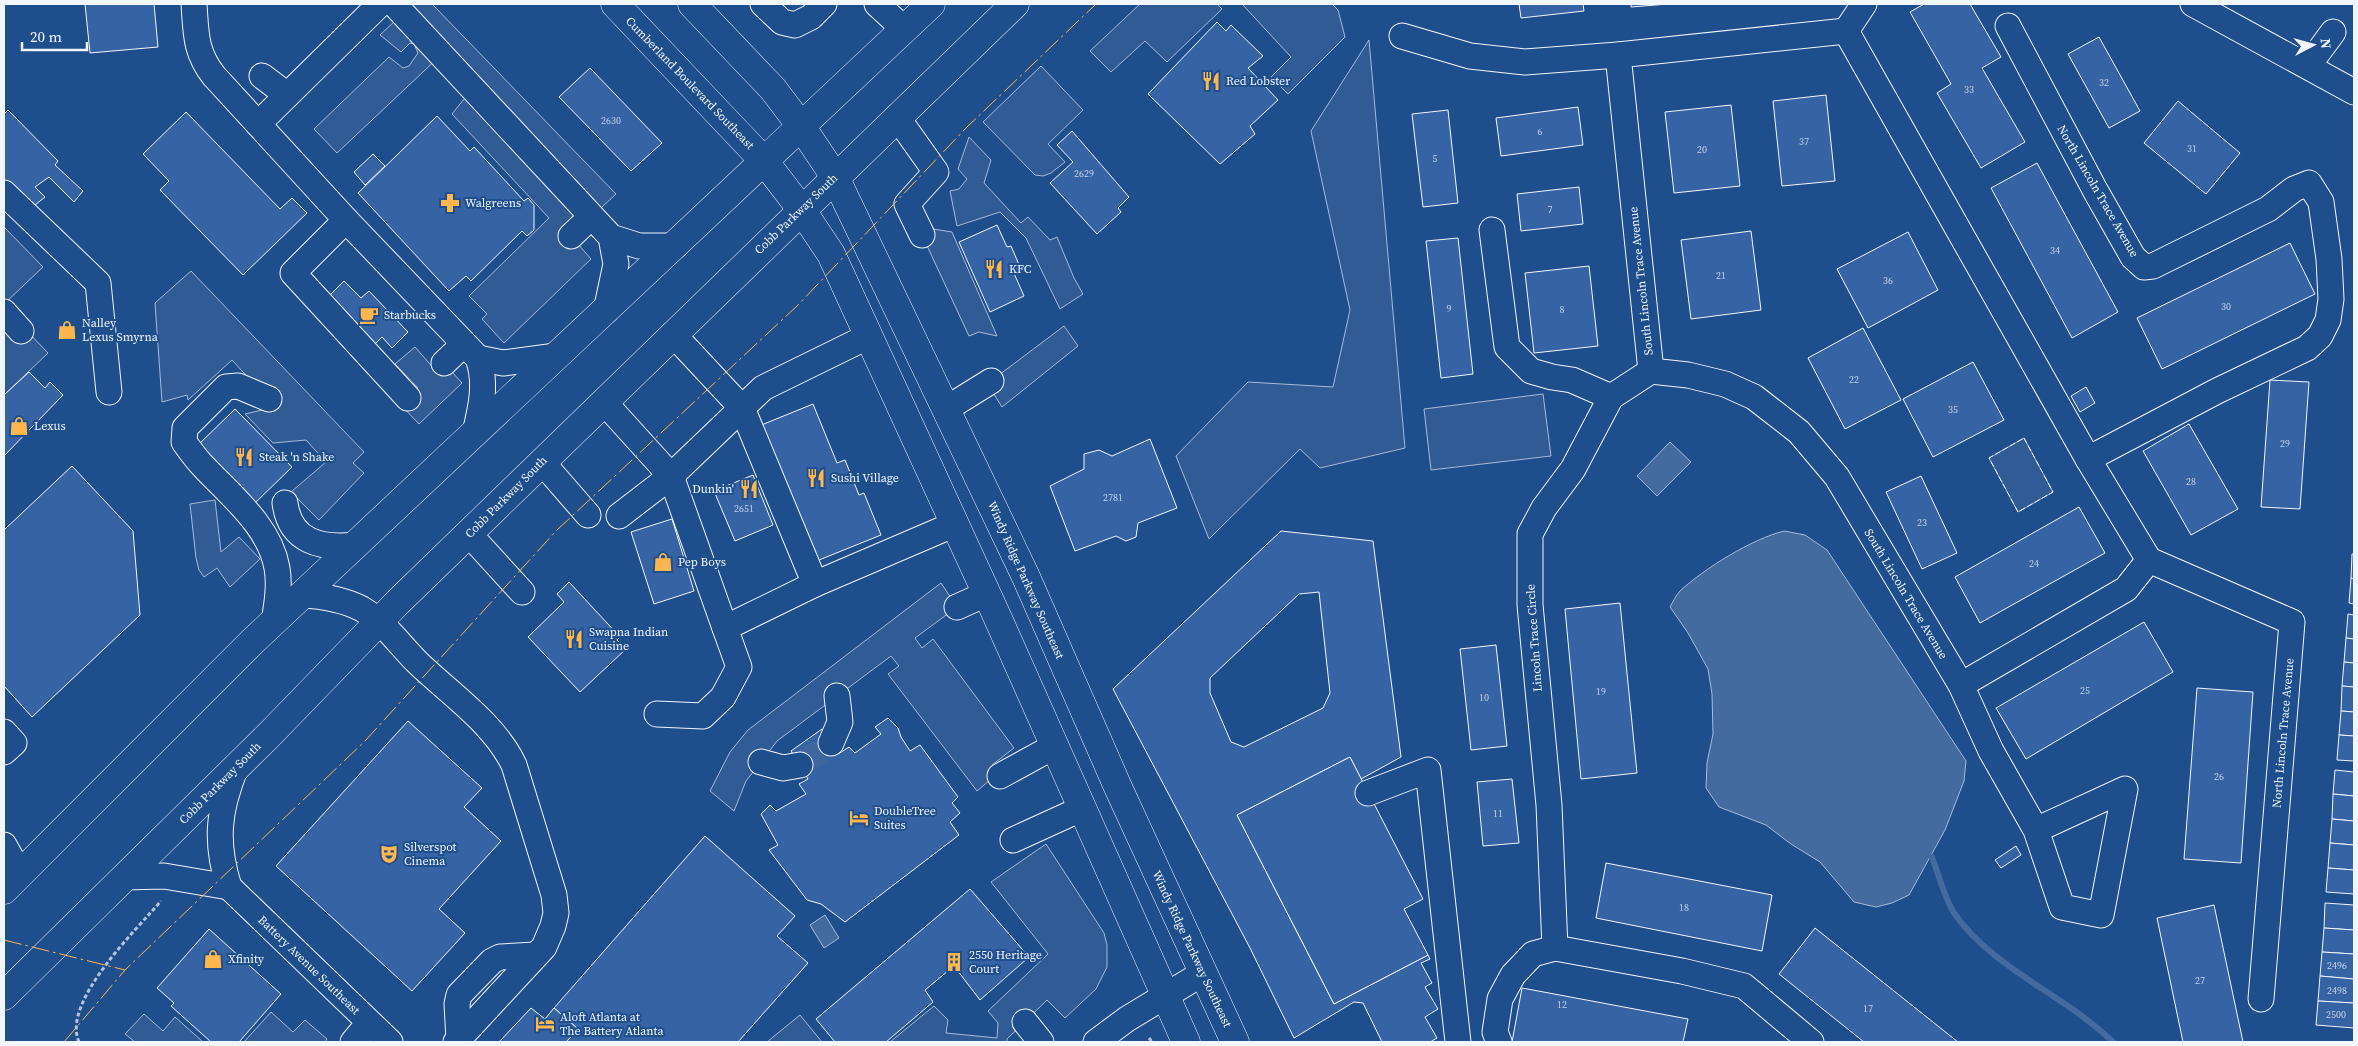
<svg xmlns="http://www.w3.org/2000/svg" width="2358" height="1046" viewBox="0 0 2358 1046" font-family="'Source Serif 4',serif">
	<rect width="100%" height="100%" fill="#1f4e8c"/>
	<!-- built -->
	<g fill="#305b95" stroke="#a8bbd7">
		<polygon points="413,4 432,4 616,194 571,236 591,259 504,343 482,319 487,314 469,296 549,218 452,114 472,89 441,55 337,153 314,129 389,57 403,68 409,66 418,53 414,44 410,43 401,52 380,35"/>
		<polygon points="1140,4 1217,4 1222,9 1167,62 1145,41 1111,72 1090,51"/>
		<polygon points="1242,4 1332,4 1338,10 1345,37 1288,94 1271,77 1291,57"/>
		<polygon points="1369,40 1405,448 1320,468 1300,449 1209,539 1176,456 1248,382 1333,387 1350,310 1311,131"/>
		<polygon points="1041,66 1083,110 1048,144 1065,162 1051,173 1043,176 1035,175 983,122"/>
		<polygon points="969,137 991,160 984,183 1021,223 1028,217 1050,240 1057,237 1074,278 1083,294 1060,309 1026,238 1000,212 957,226 950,191 959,189 967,179 958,169"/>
		<polygon points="4,227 43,267 4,304"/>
		<polygon points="933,229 952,232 997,336 979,332 969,336 922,235"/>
		<polygon points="191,271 364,452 353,463 364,473 319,520 291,492 326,462 306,440 273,443 245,414 275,407 232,360 188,400 187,395 162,402 155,303"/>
		<polygon points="4,307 48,353 4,395"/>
		<polygon points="1064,326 1078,346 1002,407 995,396 991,381"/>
		<polygon points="415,347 436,371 444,363 462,383 419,424 401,405 418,388 395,364"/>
		<polygon points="1543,394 1551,456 1431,470 1424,409"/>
		<polygon points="2024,438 2053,492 2018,512 1989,458"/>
		<polygon points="215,500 221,552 239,537 260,559 230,587 217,568 204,577 199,570 196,558 190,504"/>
		<polygon points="941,583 957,607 915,638 922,648 933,639 1014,748 992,765 998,773 977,791 888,674 899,666 891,656 777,741 746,781 734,811 710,791 730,752 748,730"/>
		<polygon points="1046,844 1104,933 1107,945 1107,967 1096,989 1065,1018 1047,1000 1007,1039 1007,1042 890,1042 934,1006 948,1020 946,1033 997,1038 998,1023 988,1011 1048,954 991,882"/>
		<polygon points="271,1012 293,1032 305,1020 327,1039 325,1042 244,1042"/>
		<polygon points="144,1014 163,1031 175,1017 203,1042 135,1042 125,1034"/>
		<polygon points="800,1015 822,1042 767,1042"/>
	</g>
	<!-- water -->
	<g fill="#446ba0" stroke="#a8bbd7">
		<polygon points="1670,442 1691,462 1657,496 1637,476"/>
		<path d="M 1784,531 L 1805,535 L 1827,550 L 1966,761 L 1964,781 L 1945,830 L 1909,895 L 1892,903 L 1876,907 L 1854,902 L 1820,862 L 1791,844 L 1766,825 L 1719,807 L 1706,788 L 1707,763 L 1713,734 L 1712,694 L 1708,669 L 1688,633 L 1670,607 C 1673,602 1676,595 1680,591 C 1705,568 1752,539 1784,531 Z"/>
		<polygon points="825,915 839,938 824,948 810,925"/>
	</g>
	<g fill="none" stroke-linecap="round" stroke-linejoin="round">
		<!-- stream -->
		<path stroke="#446ba0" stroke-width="6" d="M 1932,857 C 1938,873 1945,899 1954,913 C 1993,969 2065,995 2113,1042"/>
	</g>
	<!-- building -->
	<g fill="#3563a3" stroke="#f2f6ff" fill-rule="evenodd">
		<polygon points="85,4 154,4 158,47 90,53"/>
		<polygon points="1519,4 1583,4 1584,11 1521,18"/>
		<polygon points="1631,4 1668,4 1631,7"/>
		<polygon points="1924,4 1970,4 2001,57 1982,68 2025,142 1981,168 1937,93 1951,84 1910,12"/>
		<polygon points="1217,22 1226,31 1231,25 1263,56 1248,68 1278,100 1250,126 1255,134 1220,164 1148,94"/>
		<polygon points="2099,37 2140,111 2109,128 2068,54"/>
		<polygon points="590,68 662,143 631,171 559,97"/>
		<polygon points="1826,95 1835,181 1782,186 1773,101"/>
		<polygon points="2178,101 2240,153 2206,194 2144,143"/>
		<polygon points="1731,105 1740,186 1674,193 1665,112"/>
		<polygon points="1578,107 1583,145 1501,156 1496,118"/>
		<polygon points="8,110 58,161 55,165 83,191 74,202 49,177 35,187 45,197 30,209 4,182 4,114"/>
		<polygon points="1448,110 1458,203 1423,207 1412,114"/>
		<polygon points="186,112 280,209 292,198 307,213 243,275 160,190 169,181 143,154"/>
		<polygon points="437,116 470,151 474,147 524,201 528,198 534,205 534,230 527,236 522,231 471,281 466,276 449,291 358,193"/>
		<polygon points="1072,131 1129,197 1118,208 1121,212 1097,234 1050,183 1073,162 1057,145"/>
		<polygon points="373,154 385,166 365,185 354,172"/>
		<polygon points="2037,163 2118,312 2072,338 1991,188"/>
		<polygon points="1579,187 1583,224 1521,231 1517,194"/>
		<polygon points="997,225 1007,247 1011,246 1020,267 1013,271 1024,296 990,312 959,242"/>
		<polygon points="1751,231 1761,310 1691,319 1681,240"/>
		<polygon points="1908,232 1938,290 1868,328 1837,269"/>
		<polygon points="1458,238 1473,374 1441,378 1426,241"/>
		<polygon points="2290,243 2315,294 2162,369 2137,318"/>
		<polygon points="1589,266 1598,346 1534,353 1525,273"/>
		<polygon points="344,281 361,298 369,291 408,332 392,348 382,337 374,345 328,297"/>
		<polygon points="1863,328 1901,400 1845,429 1808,358"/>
		<polygon points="1973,362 2004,420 1933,457 1903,399"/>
		<polygon points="29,372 45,388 50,382 63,395 4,456 4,395"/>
		<polygon points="2270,380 2309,382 2300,509 2261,507"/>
		<polygon points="2086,387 2095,403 2080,412 2071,396"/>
		<polygon points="813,404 837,463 845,460 859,495 864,493 881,535 814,562 759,426"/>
		<polygon points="235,409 292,467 253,505 196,447"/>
		<polygon points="2189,424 2238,509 2191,535 2143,451"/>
		<polygon points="1150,439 1177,508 1138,523 1136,537 1126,541 1116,536 1075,551 1050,486 1084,469 1084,454 1099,450 1112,456"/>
		<polygon points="72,466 133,531 140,615 32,717 4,686 4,530"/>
		<polygon points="753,475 773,525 735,541 714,491"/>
		<polygon points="1921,476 1957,553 1922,569 1886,492"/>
		<polygon points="2079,507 2105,553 1980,623 1955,577"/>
		<polygon points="672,519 694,591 654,604 631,532"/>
		<path d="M 1281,531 L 1373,541 L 1401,757 L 1361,779 L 1350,757 L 1237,815 L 1334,1004 L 1428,955 L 1430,959 L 1421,963 L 1432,983 L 1425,987 L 1438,1009 L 1425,1017 L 1437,1038 L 1430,1042 L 1382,1042 L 1363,1003 L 1354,1002 L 1294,1038 L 1250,948 L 1113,689 ZM 1319,592 L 1330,693 L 1323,708 L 1244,747 L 1231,742 L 1210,693 L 1210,678 L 1299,594 Z"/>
		<polygon points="2352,554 2354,554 2354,579 2351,578"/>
		<polygon points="2351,578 2354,579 2354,604 2349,603"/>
		<polygon points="569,582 620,637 617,640 626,649 580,692 528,637 564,602 557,594"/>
		<polygon points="1620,603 1637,773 1581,779 1565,609"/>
		<polygon points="2348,614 2354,615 2354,639 2346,638"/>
		<polygon points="2144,622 2173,672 2026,759 1996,708"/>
		<polygon points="2346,638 2354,639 2354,663 2344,662"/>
		<polygon points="1496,645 1507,746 1471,750 1460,649"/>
		<polygon points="2344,662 2354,663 2354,687 2342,686"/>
		<polygon points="2342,686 2354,687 2354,712 2341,711"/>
		<polygon points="2197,688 2253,692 2241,863 2184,859"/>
		<polygon points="2341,711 2354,712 2354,736 2339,735"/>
		<polygon points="888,718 898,728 901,737 910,751 920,745 958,797 952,803 960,813 950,822 959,835 845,922 821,904 807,900 769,850 778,845 761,814 770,805 776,811 806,794 799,784 808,779 791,751 822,729 838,754 849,747 855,753 881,734 875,727"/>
		<polygon points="408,721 482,788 464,807 501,841 439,909 465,933 412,991 276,866"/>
		<polygon points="2339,735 2354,736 2354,761 2337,760"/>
		<polygon points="1350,757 1423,899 1404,909 1428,955 1334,1004 1237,815"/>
		<polygon points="2335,770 2354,772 2354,796 2333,794"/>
		<polygon points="1512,779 1519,843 1483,846 1477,782"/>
		<polygon points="2333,794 2354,796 2354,821 2332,819"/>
		<polygon points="2332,819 2354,821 2354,845 2330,843"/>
		<polygon points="705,836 795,916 777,936 808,963 738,1042 566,1042 578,1029 554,1008"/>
		<polygon points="2330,843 2354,845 2354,870 2328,868"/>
		<polygon points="2016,846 2021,855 2001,868 1995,860"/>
		<polygon points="1606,863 1772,895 1762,951 1596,918"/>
		<polygon points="2328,868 2354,870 2354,894 2326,892"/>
		<polygon points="970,889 1029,957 980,1000 954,966 925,990 933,1002 886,1042 835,1042 816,1019"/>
		<polygon points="2325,903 2354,905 2354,930 2324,928"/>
		<polygon points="2214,905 2243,1042 2183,1042 2157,918"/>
		<polygon points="1815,928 1958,1042 1864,1042 1779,974"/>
		<polygon points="2324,928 2354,930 2354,954 2322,952"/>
		<polygon points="209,929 281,994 239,1042 211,1042 171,1006 174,1003 157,988"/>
		<polygon points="2322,952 2354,954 2354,979 2320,976"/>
		<polygon points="2320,976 2354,979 2354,1003 2318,1001"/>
		<polygon points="1522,988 1688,1019 1683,1042 1512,1042"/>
		<polygon points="2318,1001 2354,1003 2354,1028 2316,1025"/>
		<polygon points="531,1008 545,1019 554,1008 578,1029 566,1042 499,1042"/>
	</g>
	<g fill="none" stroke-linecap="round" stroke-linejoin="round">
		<!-- minor-tunnel -->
		<polyline stroke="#3f679d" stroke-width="25" stroke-dasharray="25 12" stroke-linecap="butt" points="800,765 831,743"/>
		<!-- minor casing -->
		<g stroke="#f2f6ff" stroke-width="27">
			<g id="minor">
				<path d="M 194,4 C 196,33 195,52 214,76 L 346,220 L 478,358 C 487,383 481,408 475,433"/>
				<polyline points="394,4 611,237 639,246 675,246"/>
				<polyline points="763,4 782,22 795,25 811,17 824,4"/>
				<polyline points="877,4 904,29"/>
				<polyline points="2193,4 2354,92"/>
				<polyline points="2008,26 2095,190 2133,257 2144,267 2153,266 2268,209 2294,189 2309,183 2321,202 2329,259 2331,299 2328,320 2320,336 2307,348 2217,391 2088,459"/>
				<polyline points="1846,31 2088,459 2149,560 2292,622 2261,999"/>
				<polyline points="1846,31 1864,4"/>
				<polyline points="1402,36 1470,56 1525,62 1618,55 1846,31"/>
				<polyline points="1618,55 1651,371"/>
				<polyline points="2308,66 2333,32"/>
				<polyline points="262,76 287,95"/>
				<polyline points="897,117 936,172 907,204 922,235"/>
				<polyline points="258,124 380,4"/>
				<polyline points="4,193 98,283 109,392"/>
				<polyline points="346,220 293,273 408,398"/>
				<polyline points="1492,230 1507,347 1531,371 1552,377 1572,380 1611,397"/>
				<polyline points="571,236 591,217"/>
				<polyline points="606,311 616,264 611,237"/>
				<polyline points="4,312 21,331"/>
				<polyline points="673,334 742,408 815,584"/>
				<polyline points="478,358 503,363 556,356"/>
				<polyline points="444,363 464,344"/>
				<polyline points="1651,371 1688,375 1725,384 1754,397 1799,432 1837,477 1961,685 1991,751 2036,830 2062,907 2101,915 2125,789 2036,830"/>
				<polyline points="1651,371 1611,397 1573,469 1544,508 1530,534 1530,605 1549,805 1555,948 1682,971 1744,986 1811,1042"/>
				<path d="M 269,399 L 238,386 L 226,387 L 185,428 L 184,442 C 190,450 196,459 203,466 C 230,495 270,526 277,568 C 280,585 277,604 274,622"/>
				<polyline points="604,402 671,476 725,628 815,584 955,524"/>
				<polyline points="946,409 991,381"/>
				<polyline points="542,462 588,515"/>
				<path d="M 285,503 C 290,542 321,549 356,545"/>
				<polyline points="619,516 671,476 763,388 869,336"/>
				<polyline points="469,534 522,592"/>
				<path d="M 302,595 C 324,596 343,599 362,609 C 384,622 399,644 417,662 C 450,694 494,723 514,765 L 554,895 L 556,913 L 553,926 L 544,947 L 456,1042"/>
				<polyline points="957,607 986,594"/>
				<polyline points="1961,685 2126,589 2149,560"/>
				<polyline points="657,714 703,716 723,697 739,667 725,628"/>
				<polyline points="4,732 14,743 4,752"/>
				<polyline points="831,743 840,722 837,696"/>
				<polyline points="761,762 783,768 800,765"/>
				<path d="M 236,767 C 218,811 215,842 229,887 L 390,1042"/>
				<polyline points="1000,776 1053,747"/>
				<polyline points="1368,793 1428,770 1458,1042"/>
				<polyline points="1013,840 1081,809"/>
				<polyline points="4,845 20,874"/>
				<polyline points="124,877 164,876 229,887"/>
				<polyline points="1025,1022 1041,1042"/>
				<polyline points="459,1040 457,1004 459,995 492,961 500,957 535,955"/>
				<polyline points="353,1042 369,1023"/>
				<polyline points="1096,1042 1127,1019 1203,973"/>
				<polyline points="1499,1042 1495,1032 1500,999 1513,975 1533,954 1555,948"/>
			</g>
		</g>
		<!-- major casing -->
		<g stroke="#f2f6ff" stroke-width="29">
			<g id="major">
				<polyline points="615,4 765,162 801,209 831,254 996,614 1186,1042"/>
				<polyline points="692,4 773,89 801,126 835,177 1026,577 1117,785 1235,1042"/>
				<polyline points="4,890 253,641 931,4"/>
				<polyline points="4,996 269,735 398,602 1015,4"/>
			</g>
		</g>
		<!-- path -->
		<g stroke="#b3c4dc" stroke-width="3" stroke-dasharray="4 2.5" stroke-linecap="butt">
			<polyline points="1149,1038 1152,1042"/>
			<path d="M 79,1042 C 61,1002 137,929 161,901"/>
		</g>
		<!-- minor -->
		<use href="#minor" stroke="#1f4e8c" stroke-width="25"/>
		<!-- major -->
		<use href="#major" stroke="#1f4e8c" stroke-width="28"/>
		<!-- fence -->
		<polygon stroke="#f2f6ff" stroke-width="1" stroke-dasharray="6 2.5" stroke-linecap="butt" points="2024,438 2053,492 2018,512 1989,458"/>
		<!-- power -->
		<g stroke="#ffb74d" stroke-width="1" stroke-dasharray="18 4 2.5 4" stroke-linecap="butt">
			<polyline points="4,940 125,970 365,741 556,531 798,305 967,127 1096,4"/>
			<polyline points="64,1042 125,970"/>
		</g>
	</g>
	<!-- icons -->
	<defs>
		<g id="restaurant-bare" transform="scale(1.5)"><path d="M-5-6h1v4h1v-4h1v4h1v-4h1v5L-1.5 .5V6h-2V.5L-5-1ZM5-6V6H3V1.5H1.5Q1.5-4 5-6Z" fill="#ffb74d" stroke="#1f4e8c" stroke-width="2.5" paint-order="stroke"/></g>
		<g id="pharmacy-bare" transform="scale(1.5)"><path d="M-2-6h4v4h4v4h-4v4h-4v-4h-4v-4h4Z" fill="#ffb74d" stroke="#1f4e8c" stroke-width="2.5" paint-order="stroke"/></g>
		<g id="cafe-bare" transform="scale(1.5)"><path d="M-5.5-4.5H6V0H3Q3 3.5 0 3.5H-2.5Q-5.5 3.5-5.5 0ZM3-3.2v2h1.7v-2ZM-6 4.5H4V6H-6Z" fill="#ffb74d" stroke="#1f4e8c" stroke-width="2.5" paint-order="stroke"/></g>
		<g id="shop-bare" transform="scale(1.5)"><path d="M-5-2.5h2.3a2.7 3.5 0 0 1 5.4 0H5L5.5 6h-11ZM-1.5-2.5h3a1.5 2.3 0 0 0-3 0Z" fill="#ffb74d" stroke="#1f4e8c" stroke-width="2.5" paint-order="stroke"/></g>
		<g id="hotel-bare" transform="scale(1.5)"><path d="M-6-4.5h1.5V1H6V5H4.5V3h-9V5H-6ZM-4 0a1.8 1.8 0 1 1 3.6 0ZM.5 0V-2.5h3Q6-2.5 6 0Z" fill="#ffb74d" stroke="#1f4e8c" stroke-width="2.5" paint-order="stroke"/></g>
		<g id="theatre-bare" transform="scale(1.5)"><path d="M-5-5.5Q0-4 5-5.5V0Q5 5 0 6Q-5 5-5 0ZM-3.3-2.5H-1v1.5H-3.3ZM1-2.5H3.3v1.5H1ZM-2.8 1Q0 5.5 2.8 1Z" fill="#ffb74d" stroke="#1f4e8c" stroke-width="2.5" paint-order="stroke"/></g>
		<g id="building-bare" transform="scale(1.5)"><path d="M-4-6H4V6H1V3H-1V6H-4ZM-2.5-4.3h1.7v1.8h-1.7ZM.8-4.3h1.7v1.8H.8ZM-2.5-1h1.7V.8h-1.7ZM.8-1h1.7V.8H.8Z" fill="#ffb74d" stroke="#1f4e8c" stroke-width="2.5" paint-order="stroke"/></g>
	</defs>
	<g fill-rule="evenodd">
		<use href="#restaurant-bare" x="1211" y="81"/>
		<use href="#pharmacy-bare" x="450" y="203"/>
		<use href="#restaurant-bare" x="994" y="269"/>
		<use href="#cafe-bare" x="369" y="315"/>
		<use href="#shop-bare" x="67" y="330"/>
		<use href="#shop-bare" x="19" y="426"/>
		<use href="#restaurant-bare" x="244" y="457"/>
		<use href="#restaurant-bare" x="816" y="478"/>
		<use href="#restaurant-bare" x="749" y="489"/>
		<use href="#shop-bare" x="663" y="562"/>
		<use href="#restaurant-bare" x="574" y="639"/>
		<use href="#hotel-bare" x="859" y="818"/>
		<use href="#theatre-bare" x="389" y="854"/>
		<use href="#shop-bare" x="213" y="959"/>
		<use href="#building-bare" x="954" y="962"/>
		<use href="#hotel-bare" x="545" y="1024"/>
	</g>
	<g text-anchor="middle" stroke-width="4" stroke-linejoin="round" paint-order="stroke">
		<!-- number labels -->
		<g font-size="10" fill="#c3d1e8">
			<text x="2104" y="86">32</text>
			<text x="1969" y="93">33</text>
			<text x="611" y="124">2630</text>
			<text x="1540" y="135">6</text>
			<text x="1804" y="145">37</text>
			<text x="2192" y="152">31</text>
			<text x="1702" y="153">20</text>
			<text x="1435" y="162">5</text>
			<text x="1084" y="177">2629</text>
			<text x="1550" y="213">7</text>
			<text x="2055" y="254">34</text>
			<text x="1721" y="279">21</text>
			<text x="1888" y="284">36</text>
			<text x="2226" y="310">30</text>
			<text x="1449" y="312">9</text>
			<text x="1562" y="313">8</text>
			<text x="1854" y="383">22</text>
			<text x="1953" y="413">35</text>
			<text x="2285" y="447">29</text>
			<text x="2191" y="485">28</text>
			<text x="1113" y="501">2781</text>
			<text x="744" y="512">2651</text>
			<text x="1922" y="526">23</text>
			<text x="2034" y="567">24</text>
			<text x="2085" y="694">25</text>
			<text x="1601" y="695">19</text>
			<text x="1484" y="701">10</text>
			<text x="2219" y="780">26</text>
			<text x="1498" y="817">11</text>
			<text x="1684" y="911">18</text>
			<text x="2337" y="969">2496</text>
			<text x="2200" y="984">27</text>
			<text x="2337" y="994">2498</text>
			<text x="1562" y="1008">12</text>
			<text x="1868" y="1012">17</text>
			<text x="2336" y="1018">2500</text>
		</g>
		<!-- poi labels -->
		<g font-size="12" fill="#f2f6ff" stroke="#1f4e8c" text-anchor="start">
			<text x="1226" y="85">Red Lobster</text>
			<text x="465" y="207">Walgreens</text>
			<text x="1009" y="273">KFC</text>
			<text x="384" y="319">Starbucks</text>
			<text x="82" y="327">Nalley<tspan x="82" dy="14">Lexus Smyrna</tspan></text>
			<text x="34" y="430">Lexus</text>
			<text x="259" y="461">Steak 'n Shake</text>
			<text x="831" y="482">Sushi Village</text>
			<text x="734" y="493" text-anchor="end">Dunkin'</text>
			<text x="678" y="566">Pep Boys</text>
			<text x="589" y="636">Swapna Indian<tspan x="589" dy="14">Cuisine</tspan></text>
			<text x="874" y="815">DoubleTree<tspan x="874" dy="14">Suites</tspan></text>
			<text x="404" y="851">Silverspot<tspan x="404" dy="14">Cinema</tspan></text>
			<text x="969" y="959">2550 Heritage<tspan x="969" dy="14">Court</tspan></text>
			<text x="228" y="963">Xfinity</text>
			<text x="560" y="1021">Aloft Atlanta at<tspan x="560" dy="14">The Battery Atlanta</tspan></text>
		</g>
		<!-- street labels -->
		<g font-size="12" fill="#f2f6ff" stroke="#1f4e8c">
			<text transform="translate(690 83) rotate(46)" y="4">Cumberland Boulevard Southeast</text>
			<text transform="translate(2098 191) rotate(60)" y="4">North Lincoln Trace Avenue</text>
			<text transform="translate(796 214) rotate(-44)" y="4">Cobb Parkway South</text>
			<text transform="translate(1641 281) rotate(-96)" y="4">South Lincoln Trace Avenue</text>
			<text transform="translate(506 497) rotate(-45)" y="4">Cobb Parkway South</text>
			<text transform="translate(1026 580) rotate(66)" y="4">Windy Ridge Parkway Southeast</text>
			<text transform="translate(1906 594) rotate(59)" y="4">South Lincoln Trace Avenue</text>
			<text transform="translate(1534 638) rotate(-94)" y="4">Lincoln Trace Circle</text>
			<text transform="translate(2283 733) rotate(-85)" y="4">North Lincoln Trace Avenue</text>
			<text transform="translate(220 783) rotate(-45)" y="4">Cobb Parkway South</text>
			<text transform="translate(1192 949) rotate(65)" y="4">Windy Ridge Parkway Southeast</text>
			<text transform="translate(309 965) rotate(44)" y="4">Battery Avenue Southeast</text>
		</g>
	</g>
	<!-- border -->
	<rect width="2358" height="1046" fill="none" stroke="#f2f6ff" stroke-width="10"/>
	<!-- north arrow -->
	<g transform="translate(2313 45) rotate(84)" stroke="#1f4e8c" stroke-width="4" paint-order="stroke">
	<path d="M0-4L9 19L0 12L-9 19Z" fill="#f2f6ff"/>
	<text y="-8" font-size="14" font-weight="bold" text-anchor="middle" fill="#f2f6ff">N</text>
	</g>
	<!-- scale -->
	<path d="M22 42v8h65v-8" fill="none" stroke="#f2f6ff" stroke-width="2.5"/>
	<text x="30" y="42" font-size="15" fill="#f2f6ff" stroke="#1f4e8c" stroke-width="4" paint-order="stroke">20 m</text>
</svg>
